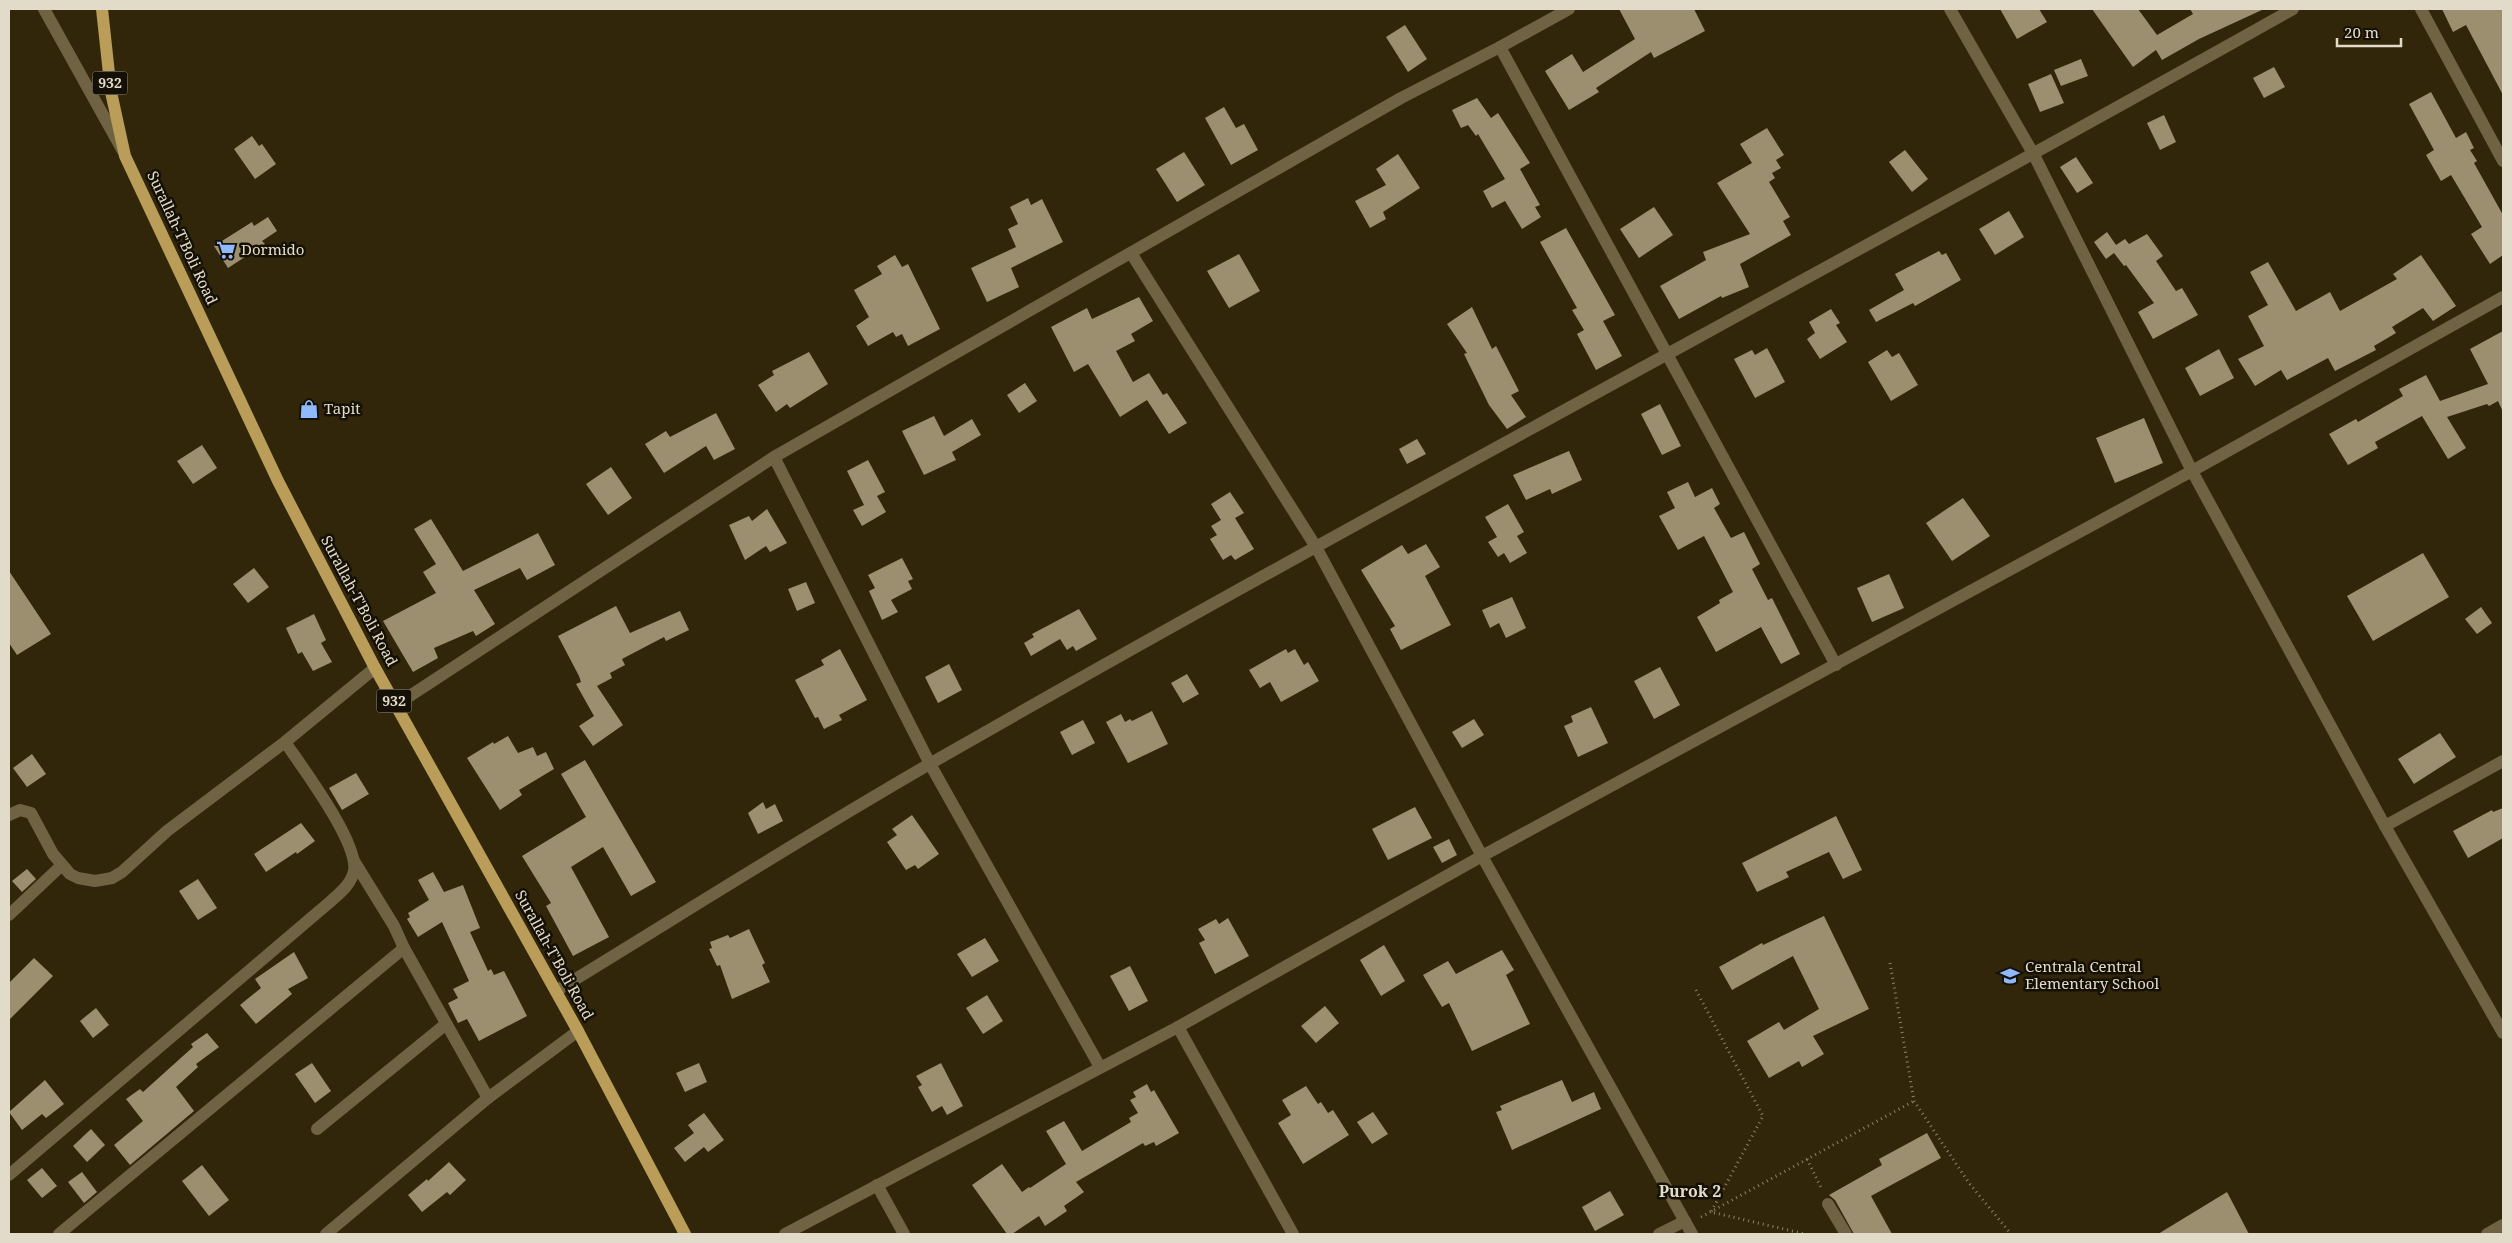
<svg xmlns="http://www.w3.org/2000/svg" width="2512" height="1243" viewBox="0 0 2512 1243" font-family="'Noto Serif',serif">
	<rect width="100%" height="100%" fill="#312609"/>
	<!-- building -->
	<g fill="#9c8f70">
		<polygon points="1619,9 1694,9 1705,31 1654,58 1651,52 1596,88 1599,92 1569,110 1545,71 1572,54 1583,72 1635,39"/>
		<polygon points="2000,9 2039,9 2047,22 2017,39"/>
		<polygon points="2092,9 2138,9 2157,35 2193,14 2190,9 2264,9 2199,39 2162,60 2156,50 2133,67"/>
		<polygon points="2442,9 2503,9 2503,95 2466,25 2453,32"/>
		<polygon points="1405,25 1427,59 1408,72 1386,37"/>
		<polygon points="2081,59 2088,76 2061,86 2054,70"/>
		<polygon points="2274,67 2285,87 2264,98 2253,78"/>
		<polygon points="2051,74 2064,103 2040,112 2028,84"/>
		<polygon points="2431,92 2456,138 2466,132 2474,148 2470,150 2477,161 2474,163 2503,215 2503,255 2490,264 2471,234 2482,227 2451,175 2441,181 2426,155 2434,150 2409,104"/>
		<polygon points="1477,98 1491,118 1498,113 1530,163 1520,169 1540,205 1535,207 1541,217 1522,229 1505,201 1492,208 1483,191 1505,179 1478,134 1476,136 1468,125 1461,128 1452,110"/>
		<polygon points="1224,107 1236,128 1244,124 1258,150 1231,165 1205,118"/>
		<polygon points="2164,115 2176,142 2160,150 2147,123"/>
		<polygon points="1767,128 1784,155 1776,160 1781,168 1772,173 1775,178 1769,182 1790,217 1783,221 1791,235 1740,264 1749,287 1722,298 1721,296 1679,319 1660,286 1706,260 1703,252 1750,234 1717,183 1752,163 1740,144"/>
		<polygon points="252,136 259,146 262,144 276,164 255,179 234,149"/>
		<polygon points="1905,150 1928,179 1912,192 1889,162"/>
		<polygon points="1184,152 1205,185 1177,202 1156,169"/>
		<polygon points="1398,154 1420,188 1383,212 1386,219 1370,228 1355,201 1386,185 1376,169"/>
		<polygon points="2076,157 2093,183 2077,193 2060,167"/>
		<polygon points="1028,198 1031,205 1042,199 1063,242 1011,268 1019,287 987,302 971,268 1016,247 1008,229 1018,224 1010,207"/>
		<polygon points="1654,207 1673,235 1639,258 1620,229"/>
		<polygon points="2009,211 2024,237 1995,255 1979,229"/>
		<polygon points="268,217 277,231 262,241 265,244 228,268 214,246 252,222 254,226"/>
		<polygon points="1566,228 1615,315 1603,321 1622,356 1596,370 1577,334 1584,330 1572,310 1577,308 1540,242"/>
		<polygon points="2107,232 2116,245 2125,239 2129,244 2147,234 2163,256 2156,261 2176,291 2182,288 2198,315 2153,339 2138,312 2154,303 2126,265 2124,266 2114,253 2106,259 2094,242"/>
		<polygon points="1939,251 1942,255 1946,253 1961,280 1915,306 1913,303 1876,322 1869,310 1904,290 1895,274"/>
		<polygon points="1239,254 1260,291 1229,308 1207,271"/>
		<polygon points="895,255 902,267 908,264 940,329 908,346 902,334 896,337 893,332 868,346 856,326 869,317 854,290 882,274 877,266"/>
		<polygon points="2421,255 2456,306 2433,321 2423,308 2392,327 2396,333 2374,346 2376,350 2335,371 2328,358 2287,380 2281,370 2255,386 2238,359 2264,346 2248,316 2268,305 2250,272 2268,262 2296,311 2330,292 2340,311 2397,279 2393,274"/>
		<polygon points="1139,297 1153,321 1131,334 1135,341 1116,351 1133,382 1149,373 1163,395 1167,393 1187,423 1169,434 1147,400 1120,417 1088,364 1074,372 1051,327 1087,308 1092,319"/>
		<polygon points="1472,307 1492,349 1496,346 1519,391 1511,395 1526,417 1507,429 1489,405 1464,354 1467,353 1447,324"/>
		<polygon points="1831,309 1840,323 1836,325 1847,342 1820,359 1807,339 1815,333 1809,322"/>
		<polygon points="2503,331 2503,412 2498,401 2489,406 2487,404 2447,417 2466,448 2448,459 2422,416 2375,442 2378,448 2348,465 2329,434 2356,419 2358,422 2403,396 2399,389 2426,375 2440,401 2488,384 2470,349"/>
		<polygon points="1767,348 1785,382 1755,398 1734,359 1752,350 1755,355"/>
		<polygon points="2219,349 2234,378 2200,396 2185,368"/>
		<polygon points="1887,350 1892,357 1899,353 1918,385 1891,401 1868,362"/>
		<polygon points="809,352 828,384 790,408 787,404 776,412 758,385 774,375 772,371"/>
		<polygon points="1025,383 1037,401 1019,413 1007,395"/>
		<polygon points="1660,404 1681,446 1662,455 1641,414"/>
		<polygon points="716,413 735,449 714,460 706,446 664,473 645,444 666,431 670,437"/>
		<polygon points="934,416 944,436 972,419 981,435 952,452 956,460 924,475 902,431"/>
		<polygon points="2144,418 2163,463 2115,483 2096,438"/>
		<polygon points="1417,439 1426,454 1407,464 1399,449"/>
		<polygon points="202,445 217,468 193,484 177,461"/>
		<polygon points="1569,451 1582,480 1552,494 1550,489 1526,500 1513,475"/>
		<polygon points="868,460 885,492 877,496 886,512 862,526 853,510 864,505 847,471"/>
		<polygon points="611,467 632,498 608,515 586,484"/>
		<polygon points="1688,482 1695,497 1712,488 1720,504 1714,508 1731,538 1744,532 1760,564 1752,569 1768,600 1772,598 1800,654 1781,664 1761,627 1716,652 1697,617 1720,603 1719,600 1733,592 1704,536 1678,550 1659,516 1675,508 1667,492"/>
		<polygon points="1230,492 1244,513 1235,518 1254,549 1235,560 1231,555 1223,560 1210,539 1217,535 1211,526 1221,520 1211,504"/>
		<polygon points="1963,498 1990,536 1952,561 1926,523"/>
		<polygon points="1508,504 1524,532 1517,536 1527,553 1510,563 1504,553 1498,557 1488,542 1497,537 1485,517"/>
		<polygon points="767,509 787,543 770,552 766,546 745,560 729,525 749,516 752,521"/>
		<polygon points="431,519 463,571 538,533 555,565 527,580 520,568 474,590 495,624 476,636 473,631 434,648 438,658 413,672 383,621 436,593 423,572 436,564 414,529"/>
		<polygon points="1426,544 1440,567 1425,576 1451,625 1401,650 1390,629 1395,626 1361,570 1402,545 1408,554"/>
		<polygon points="2423,553 2449,597 2373,641 2347,596"/>
		<polygon points="902,558 913,579 908,581 912,589 891,600 898,612 882,620 869,591 875,588 868,575"/>
		<polygon points="254,568 269,587 248,603 233,584"/>
		<polygon points="9,571 51,634 17,655 9,643"/>
		<polygon points="1889,574 1904,608 1872,622 1857,588"/>
		<polygon points="806,582 815,603 797,611 788,589"/>
		<polygon points="1512,597 1526,628 1506,638 1499,623 1490,628 1482,610"/>
		<polygon points="616,606 630,633 680,611 689,630 666,641 664,637 622,659 625,665 610,673 612,678 597,686 623,725 593,746 579,726 594,716 576,684 581,682 579,676 558,636"/>
		<polygon points="2481,607 2492,623 2477,634 2465,619"/>
		<polygon points="1079,609 1097,639 1076,651 1073,646 1067,650 1060,639 1031,656 1024,643 1034,637 1032,634"/>
		<polygon points="314,614 326,640 321,643 332,662 313,671 302,652 298,654 286,628"/>
		<polygon points="840,649 867,700 839,715 842,720 824,729 818,717 815,718 795,680 824,665 821,660"/>
		<polygon points="1286,649 1288,653 1295,649 1304,665 1308,662 1319,681 1281,702 1270,682 1260,688 1249,670"/>
		<polygon points="949,664 962,690 938,703 925,677"/>
		<polygon points="1660,667 1680,705 1654,719 1634,681"/>
		<polygon points="1187,674 1199,694 1183,703 1171,683"/>
		<polygon points="1591,707 1608,743 1578,757 1564,726 1573,722 1571,716"/>
		<polygon points="1152,711 1168,744 1128,763 1106,722 1121,714 1125,722 1130,719 1132,721"/>
		<polygon points="1474,719 1484,735 1462,748 1452,732"/>
		<polygon points="1083,720 1095,743 1072,755 1060,732"/>
		<polygon points="2440,733 2456,757 2414,784 2398,759"/>
		<polygon points="508,736 518,753 533,747 537,756 546,752 554,769 519,790 522,795 500,810 467,758 493,742 494,744"/>
		<polygon points="32,754 46,774 27,787 13,768"/>
		<polygon points="585,760 656,882 631,896 603,847 571,867 609,937 573,956 546,906 551,903 522,856 586,817 561,774"/>
		<polygon points="356,773 369,794 342,810 329,788"/>
		<polygon points="763,802 766,809 775,804 783,821 758,834 748,813"/>
		<polygon points="1415,807 1432,838 1388,860 1372,829"/>
		<polygon points="2503,808 2503,838 2468,858 2453,831 2492,810 2493,812"/>
		<polygon points="912,815 939,854 918,869 915,865 906,870 887,842 897,835 892,829"/>
		<polygon points="1836,816 1862,870 1843,879 1829,852 1786,872 1789,877 1757,892 1742,863"/>
		<polygon points="301,823 315,841 297,854 296,852 266,872 254,854"/>
		<polygon points="1449,839 1457,855 1442,863 1433,847"/>
		<polygon points="27,869 36,879 22,892 12,881"/>
		<polygon points="433,872 444,892 463,885 480,928 470,932 488,971 491,969 494,975 504,971 527,1016 479,1041 467,1019 458,1023 448,1003 458,998 453,989 469,981 442,922 418,937 407,919 410,917 408,913 429,900 418,880"/>
		<polygon points="198,879 217,908 198,920 179,891"/>
		<polygon points="1824,916 1869,1009 1813,1036 1824,1054 1802,1067 1799,1061 1769,1078 1747,1041 1779,1022 1784,1030 1819,1009 1793,956 1732,990 1719,967 1762,943 1763,945"/>
		<polygon points="1228,918 1249,956 1215,974 1199,943 1205,940 1198,929 1216,919 1219,924"/>
		<polygon points="749,929 765,963 762,965 770,982 732,999 720,965 717,966 709,949 712,948 710,942 728,935 730,938"/>
		<polygon points="985,938 999,961 972,977 957,954"/>
		<polygon points="1384,945 1405,981 1381,996 1360,960"/>
		<polygon points="1502,950 1514,970 1506,975 1530,1024 1472,1051 1449,1003 1442,1007 1423,975 1448,961 1456,974"/>
		<polygon points="294,952 308,978 288,989 292,994 256,1024 240,1005 261,988 255,979"/>
		<polygon points="34,958 53,976 9,1020 9,983"/>
		<polygon points="1130,966 1148,1001 1129,1011 1110,976"/>
		<polygon points="987,995 1003,1021 983,1034 966,1008"/>
		<polygon points="1325,1006 1339,1023 1316,1043 1301,1026"/>
		<polygon points="96,1008 109,1025 93,1038 80,1021"/>
		<polygon points="207,1033 219,1047 196,1064 198,1067 176,1087 194,1111 130,1165 114,1145 143,1121 126,1099 140,1089 143,1092 193,1047 191,1044"/>
		<polygon points="312,1063 331,1091 315,1103 295,1074"/>
		<polygon points="699,1063 707,1082 685,1092 676,1073"/>
		<polygon points="941,1063 963,1106 947,1115 942,1106 932,1112 918,1087 922,1085 916,1076"/>
		<polygon points="45,1080 64,1104 46,1118 42,1114 22,1130 9,1112"/>
		<polygon points="1562,1080 1572,1102 1594,1092 1601,1109 1512,1150 1496,1112 1502,1110 1500,1106"/>
		<polygon points="1147,1084 1151,1092 1154,1090 1179,1133 1156,1146 1154,1142 1145,1146 1143,1143 1076,1182 1084,1192 1064,1206 1067,1211 1045,1226 1039,1216 1012,1234 1007,1234 972,1185 1002,1164 1022,1192 1029,1187 1030,1188 1066,1164 1046,1131 1064,1121 1082,1151 1131,1122 1129,1118 1138,1113 1130,1100 1136,1097 1133,1092"/>
		<polygon points="1306,1086 1318,1104 1321,1102 1328,1113 1333,1110 1349,1135 1303,1164 1278,1123 1291,1115 1282,1100"/>
		<polygon points="1373,1112 1388,1134 1372,1144 1357,1122"/>
		<polygon points="704,1113 724,1140 708,1152 704,1147 685,1162 674,1148 694,1133 688,1125"/>
		<polygon points="91,1129 105,1145 87,1162 73,1146"/>
		<polygon points="1927,1133 1941,1158 1871,1196 1892,1234 1854,1234 1835,1200 1829,1195 1882,1165 1879,1159"/>
		<polygon points="449,1162 466,1180 450,1195 447,1192 422,1212 408,1195 427,1179 428,1181"/>
		<polygon points="202,1165 229,1200 209,1216 182,1181"/>
		<polygon points="42,1168 57,1186 42,1198 27,1180"/>
		<polygon points="82,1172 97,1192 84,1203 68,1182"/>
		<polygon points="1610,1191 1624,1215 1595,1231 1582,1207"/>
		<polygon points="2227,1192 2249,1234 2158,1234"/>
	</g>
	<g fill="none" stroke-linecap="round" stroke-linejoin="round">
		<!-- path -->
		<g stroke="#8c836d" stroke-width="3" stroke-dasharray="1 4" stroke-linecap="butt">
			<polyline points="1890,963 1914,1101 1969,1183 2011,1234"/>
			<polyline points="1696,990 1763,1116 1711,1212 1805,1234"/>
			<polyline points="1807,1159 1822,1190"/>
			<polyline points="1701,1217 1914,1101"/>
		</g>
		<!-- minor -->
		<g stroke="#706343" stroke-width="12">
			<polyline points="44,9 123,151"/>
			<polyline points="1950,9 2034,155 2192,471 2385,826 2503,1033"/>
			<polyline points="2421,9 2503,161"/>
			<polyline points="1500,47 1836,665"/>
			<polyline points="1131,253 1316,547 1482,856 1692,1234"/>
			<polyline points="774,457 930,764 1100,1067"/>
			<polyline points="396,705 774,457 1401,98 1500,47 1569,9"/>
			<polyline points="9,815 20,810 31,813 53,854 70,874 78,878 95,881 112,878 122,872 167,831 285,742 375,668"/>
			<polyline points="2385,826 2503,761"/>
			<polyline points="354,861 394,926 404,948 488,1098"/>
			<polyline points="9,915 62,865"/>
			<path d="M 556,991 C 682,914 806,835 933,762 C 1383,504 1842,263 2293,9"/>
			<polyline points="1178,1027 1293,1234"/>
			<polyline points="317,1129 446,1024"/>
			<path d="M 9,1175 L 331,901 C 341,892 351,884 354,871 C 359,843 302,767 285,742"/>
			<polyline points="877,1185 904,1234"/>
			<polyline points="1828,1204 1846,1234"/>
			<polyline points="59,1234 404,948"/>
			<polyline points="326,1234 488,1098 578,1031"/>
			<polyline points="785,1234 1178,1027 1482,856 2192,471 2503,297"/>
			<polyline points="1659,1234 1685,1221"/>
			<polyline points="2487,1234 2503,1225"/>
		</g>
		<!-- major -->
		<polyline stroke="#b99d58" stroke-width="12" points="102,9 111,92 125,156 278,481 375,668 578,1031 685,1234"/>
	</g>
	<!-- icons -->
	<defs>
		<g id="supermarket-bare" transform="scale(1.5)"><path d="M-6-5.5h2.5l.6 2H6L4.5 2H-2.5L-4.4-4H-6ZM-1.5 3.2a1.3 1.3 0 1 0 .1 0ZM3 3.2a1.3 1.3 0 1 0 .1 0Z" fill="#8fb8fd" stroke="#151005" stroke-width="2.5" paint-order="stroke"/></g>
		<g id="shop-bare" transform="scale(1.5)"><path d="M-5-2.5h2.3a2.7 3.5 0 0 1 5.4 0H5L5.5 6h-11ZM-1.5-2.5h3a1.5 2.3 0 0 0-3 0Z" fill="#8fb8fd" stroke="#151005" stroke-width="2.5" paint-order="stroke"/></g>
		<g id="school-bare" transform="scale(1.5)"><path d="M0-5L7-2L0 1L-7-2ZM-4 1L0 2.5L4 1V4Q0 6-4 4Z" fill="#8fb8fd" stroke="#151005" stroke-width="2.5" paint-order="stroke"/></g>
	</defs>
	<g fill-rule="evenodd">
		<use href="#supermarket-bare" x="226" y="250"/>
		<use href="#shop-bare" x="309" y="409"/>
		<use href="#school-bare" x="2010" y="976"/>
	</g>
	<g text-anchor="middle" stroke-width="5" stroke-linejoin="round" paint-order="stroke">
		<!-- shield labels -->
		<g fill="#151005" stroke="#a49e8f" stroke-width="1">
			<rect x="92.5" y="71.5" width="35" height="23" rx="4"/>
			<rect x="376.5" y="689.5" width="35" height="23" rx="4"/>
		</g>
		<g font-size="14" font-weight="bold" fill="#e2dbca">
			<text x="110" y="88">932</text>
			<text x="394" y="706">932</text>
		</g>
		<!-- street labels -->
		<g font-size="15" fill="#e2dbca" stroke="#151005">
			<text transform="translate(182 238) rotate(65)" y="5">Surallah-T'Boli Road</text>
			<text transform="translate(359 601) rotate(62)" y="5">Surallah-T'Boli Road</text>
			<text transform="translate(554 955) rotate(61)" y="5">Surallah-T'Boli Road</text>
		</g>
		<!-- poi labels -->
		<g font-size="15" fill="#e2dbca" stroke="#151005" text-anchor="start">
			<text x="241" y="255">Dormido</text>
			<text x="324" y="414">Tapit</text>
			<text x="2025" y="972">Centrala Central<tspan x="2025" dy="17">Elementary School</tspan></text>
		</g>
		<!-- neighbourhood labels -->
		<g font-size="16" font-weight="bold" fill="#e2dbca" stroke="#151005">
			<text x="1690" y="1197">Purok 2</text>
		</g>
	</g>
	<!-- border -->
	<rect width="2512" height="1243" fill="none" stroke="#e2dbca" stroke-width="20"/>
	<!-- scale -->
	<path d="M2337 38v8h64v-8" fill="none" stroke="#e2dbca" stroke-width="2.5"/>
	<text x="2344" y="38" font-size="15" fill="#e2dbca" stroke="#151005" stroke-width="4" paint-order="stroke">20 m</text>
</svg>
